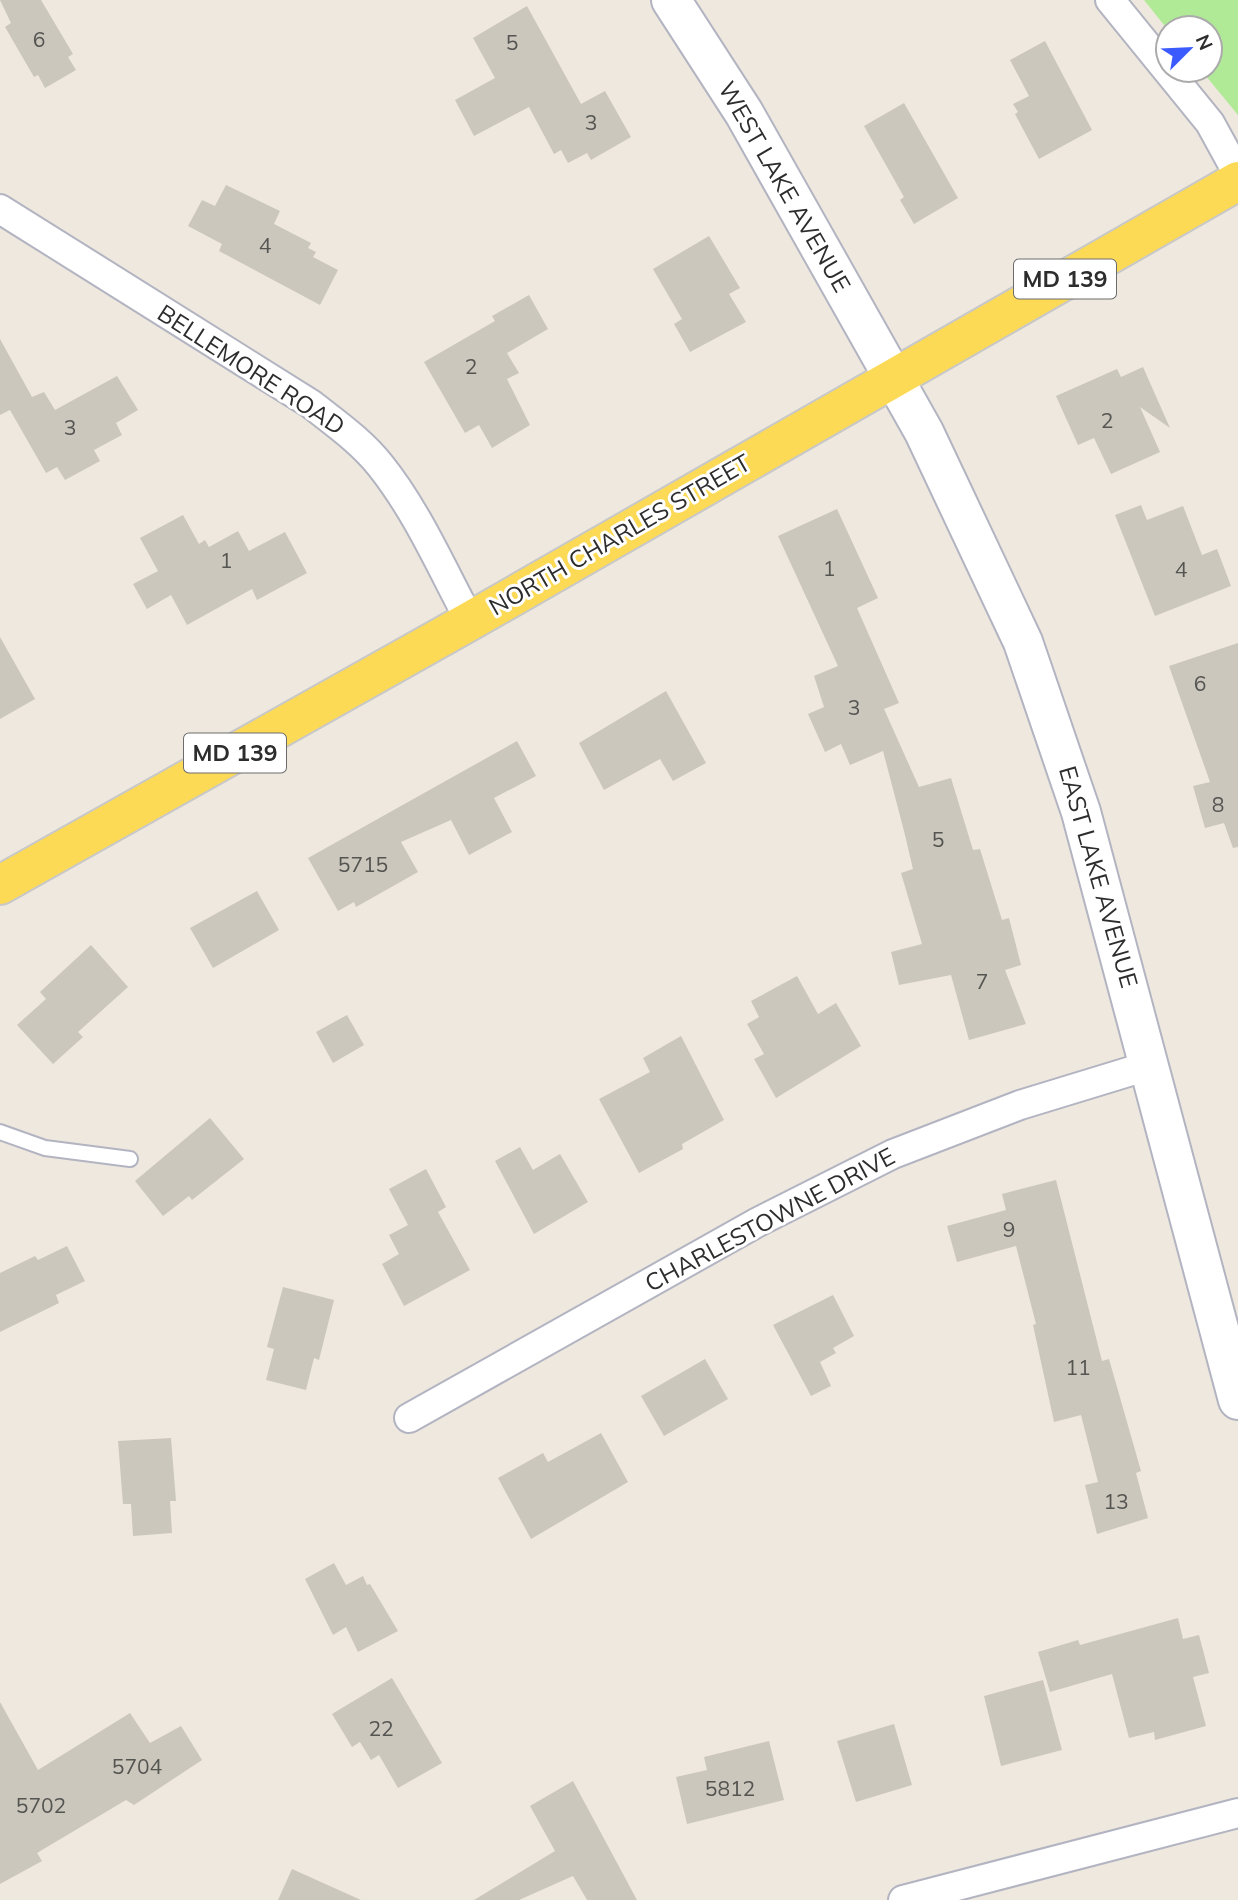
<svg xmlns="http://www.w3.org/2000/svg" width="1238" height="1900" viewBox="0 0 1238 1900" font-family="Mulish,sans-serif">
	<rect width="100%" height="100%" fill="#efe8de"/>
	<!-- green -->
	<polygon fill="#b1ea97" points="1144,0 1238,0 1238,115 1201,70 1210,70 1210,28 1168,30"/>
	<!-- building -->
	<g fill="#cbc7bd">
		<polygon points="0,0 41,0 73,54 68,57 76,70 45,88 38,75 34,77 5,27 11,23"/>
		<polygon points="527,6 581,104 605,91 631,137 591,160 587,153 568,163 561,150 554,154 529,107 474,136 455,100 495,78 473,38"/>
		<polygon points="1045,41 1092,130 1039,159 1015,114 1018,112 1013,104 1029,96 1010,60"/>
		<polygon points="904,103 958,198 914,224 900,200 904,197 864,126"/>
		<polygon points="226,185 280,211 274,224 311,243 308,248 316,252 313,257 338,270 320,305 219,251 222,244 188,226 202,200 215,206"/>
		<polygon points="709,236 740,288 729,294 746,322 690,352 674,324 682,319 653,269"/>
		<polygon points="529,295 548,329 507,353 519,373 507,379 530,425 492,448 479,425 465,433 424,362 495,321 492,316"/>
		<polygon points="0,339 32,397 44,392 55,410 117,376 138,410 116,423 122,435 94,450 100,461 65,480 57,467 46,473 10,410 0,415"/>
		<polygon points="1143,367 1170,428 1140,407 1160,452 1111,474 1094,438 1078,445 1056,396 1117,369 1121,377"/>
		<polygon points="1141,505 1147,520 1183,506 1202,555 1217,549 1231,586 1155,616 1115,515"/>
		<polygon points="837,509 878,598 857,608 899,703 884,709 919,787 951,778 973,850 980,849 1002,920 1009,918 1021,965 1005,970 1026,1024 969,1040 951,975 899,985 891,952 922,944 901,873 913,869 904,831 883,751 850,765 841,744 825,752 808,714 824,707 814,676 838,666 778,536"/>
		<polygon points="183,515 199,544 205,540 209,547 238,531 249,551 285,532 307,573 257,600 252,589 187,625 171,595 147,609 133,584 158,571 140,538"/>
		<polygon points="0,637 35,699 0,719"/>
		<polygon points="1238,643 1238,847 1233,848 1224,823 1205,828 1193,786 1210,782 1169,666"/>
		<polygon points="666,691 706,763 673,781 660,759 604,790 579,743"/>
		<polygon points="517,741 536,776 494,798 512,832 469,855 451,820 401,842 418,872 356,907 354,902 338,911 308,858"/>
		<polygon points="257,891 279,930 213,968 190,928"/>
		<polygon points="91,945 128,987 78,1032 83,1037 53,1064 17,1025 46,999 40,992"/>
		<polygon points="797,976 818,1014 836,1003 861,1046 776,1098 754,1059 764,1054 747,1024 759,1017 751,1001"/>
		<polygon points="347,1015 364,1045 333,1063 316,1032"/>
		<polygon points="681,1036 724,1120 682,1144 683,1149 639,1173 599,1099 650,1072 643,1058"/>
		<polygon points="210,1118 244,1159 192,1200 189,1196 163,1216 135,1181"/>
		<polygon points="520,1147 533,1170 560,1154 588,1202 534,1234 495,1161"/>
		<polygon points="426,1169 446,1207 438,1212 470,1270 404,1306 382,1264 399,1254 389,1235 408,1225 389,1189"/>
		<polygon points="1056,1180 1102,1361 1109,1359 1141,1471 1136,1473 1148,1518 1097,1534 1085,1485 1098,1482 1081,1415 1054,1422 1033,1325 1036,1324 1016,1246 957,1262 947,1226 1006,1210 1002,1194"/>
		<polygon points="67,1246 85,1281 56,1295 59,1303 0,1332 0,1273 35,1256 38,1260"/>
		<polygon points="283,1287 334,1300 319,1360 314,1358 306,1390 266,1380 274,1349 267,1347"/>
		<polygon points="833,1295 854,1336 833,1348 836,1353 820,1362 831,1386 811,1396 773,1325"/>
		<polygon points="705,1359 728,1399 664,1436 641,1396"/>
		<polygon points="601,1433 628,1482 531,1539 498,1478 543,1453 548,1462"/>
		<polygon points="171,1438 176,1501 170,1501 172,1533 133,1536 131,1504 123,1504 118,1441"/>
		<polygon points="334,1563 346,1585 363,1576 367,1585 370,1584 398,1631 358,1652 346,1627 333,1635 305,1579"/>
		<polygon points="1178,1618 1183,1639 1199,1635 1209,1673 1193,1677 1206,1726 1155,1740 1154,1732 1129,1738 1112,1674 1050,1692 1038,1652 1078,1640 1080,1645"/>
		<polygon points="392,1678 442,1763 398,1788 379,1755 371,1760 360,1742 352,1747 332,1714"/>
		<polygon points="1043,1680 1062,1750 1001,1766 984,1696"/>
		<polygon points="0,1702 38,1770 130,1713 150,1743 181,1726 202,1760 134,1805 126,1800 37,1853 42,1861 0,1884"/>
		<polygon points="894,1724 912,1785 856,1802 837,1741"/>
		<polygon points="769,1741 784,1800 687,1824 676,1777 707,1770 704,1757"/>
		<polygon points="573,1781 637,1900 587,1900 573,1876 519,1900 474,1900 555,1851 530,1806"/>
		<polygon points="292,1869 361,1900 278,1900"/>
	</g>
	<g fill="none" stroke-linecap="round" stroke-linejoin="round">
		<!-- lane casing -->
		<g stroke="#b2b4c1" stroke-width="18">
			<polyline id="lane" points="0,1132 45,1148 130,1159"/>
		</g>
		<!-- street casing -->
		<g stroke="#b2b4c1" stroke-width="32">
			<g id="street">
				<polyline points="1110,0 1210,123 1238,174"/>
				<path d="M 0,209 L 311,404 C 335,423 361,441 380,465 C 417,511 442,569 470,621"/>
				<polyline points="409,1418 758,1222 893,1154 1020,1105 1151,1065"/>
				<polyline points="903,1900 1238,1813"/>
			</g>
		</g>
		<!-- secondary casing -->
		<g stroke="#b2b4c1" stroke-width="42">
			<polyline id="secondary" points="671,0 744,113 924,432 1023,642 1081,812 1238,1400"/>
		</g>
		<!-- primary casing -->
		<g stroke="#c8c8c8" stroke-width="42">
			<polyline id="primary" points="0,885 470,621 1238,181"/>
		</g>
		<!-- lane -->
		<use href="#lane" stroke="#fff" stroke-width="14"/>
		<!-- street -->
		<use href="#street" stroke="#fff" stroke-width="28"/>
		<!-- secondary -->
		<use href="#secondary" stroke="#fff" stroke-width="38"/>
		<!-- primary -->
		<use href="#primary" stroke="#fcda56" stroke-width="38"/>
	</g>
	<g text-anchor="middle" stroke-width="6" stroke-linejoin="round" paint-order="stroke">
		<!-- number labels -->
		<g font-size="21" fill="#545451">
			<text x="39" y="47">6</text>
			<text x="512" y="50">5</text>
			<text x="591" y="130">3</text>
			<text x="265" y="253">4</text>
			<text x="471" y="374">2</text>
			<text x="1107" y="428">2</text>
			<text x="70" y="435">3</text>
			<text x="226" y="568">1</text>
			<text x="829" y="576">1</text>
			<text x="1181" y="577">4</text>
			<text x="1200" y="691">6</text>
			<text x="854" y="715">3</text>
			<text x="1218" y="812">8</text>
			<text x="938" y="847">5</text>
			<text x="363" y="872">5715</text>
			<text x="982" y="989">7</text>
			<text x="1009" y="1237">9</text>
			<text x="1078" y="1375">11</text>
			<text x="1116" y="1509">13</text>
			<text x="381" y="1736">22</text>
			<text x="137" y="1774">5704</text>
			<text x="730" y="1796">5812</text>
			<text x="41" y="1813">5702</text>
		</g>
		<!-- shield labels -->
		<g fill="#fff" stroke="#6c6c6c" stroke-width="2">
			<rect x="1014" y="259.5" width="102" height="39" rx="5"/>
			<rect x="184" y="733.5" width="102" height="39" rx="5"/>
		</g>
		<g font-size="23" font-weight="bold" fill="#2d2d2d">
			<text x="1065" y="287">MD 139</text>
			<text x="235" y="761">MD 139</text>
		</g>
		<!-- street labels -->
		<g font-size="24" fill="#2d2d2d" stroke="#fff">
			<text transform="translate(784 187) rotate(60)" y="8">WEST LAKE AVENUE</text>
			<text transform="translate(251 370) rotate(33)" y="8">BELLEMORE ROAD</text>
			<text transform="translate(620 535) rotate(-30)" y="8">NORTH CHARLES STREET</text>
			<text transform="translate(1098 877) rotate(74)" y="8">EAST LAKE AVENUE</text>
			<text transform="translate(770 1220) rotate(-28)" y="8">CHARLESTOWNE DRIVE</text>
		</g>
	</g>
	<!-- north arrow -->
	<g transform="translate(1189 49) rotate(66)"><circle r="33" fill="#ffffff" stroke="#ababab" stroke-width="2"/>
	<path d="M0-5L12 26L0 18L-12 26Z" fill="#3c5bff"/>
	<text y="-10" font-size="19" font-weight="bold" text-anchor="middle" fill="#2d2d2d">N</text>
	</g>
</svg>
